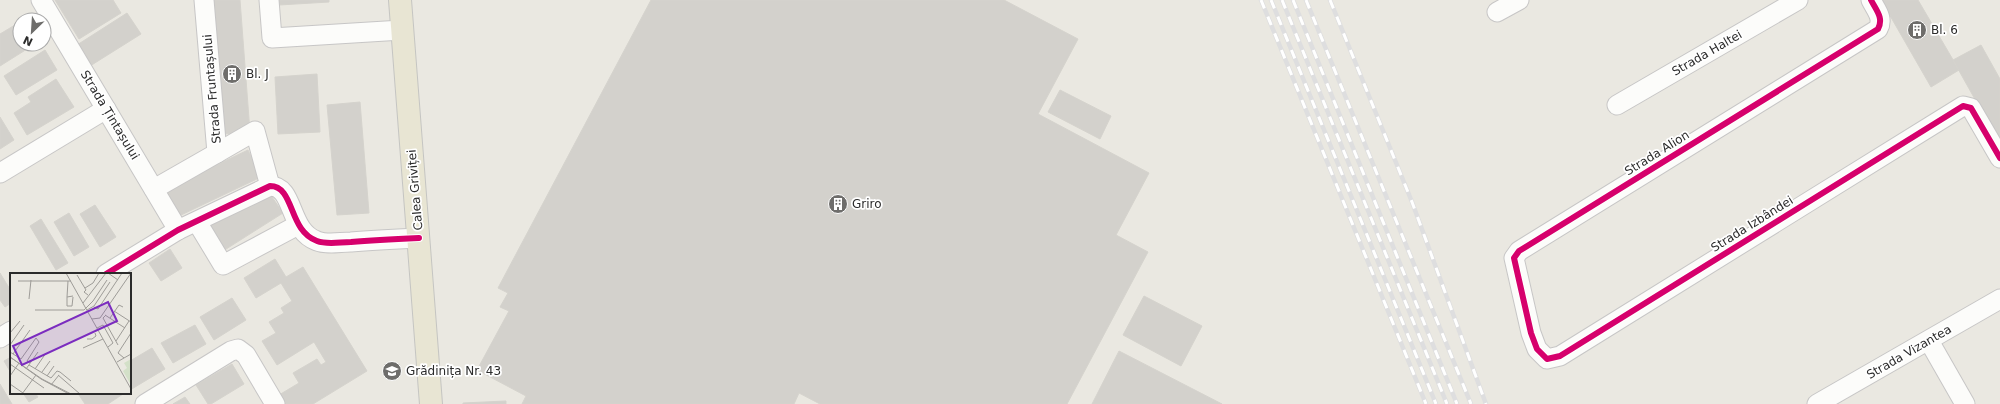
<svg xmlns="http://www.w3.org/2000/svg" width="2000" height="404" viewBox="0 0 2000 404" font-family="'DejaVu Sans',sans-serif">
	<rect width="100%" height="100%" fill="#eae8e1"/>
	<!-- building -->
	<g fill="#d3d1cc" stroke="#d5d3cd">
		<polygon points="55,0 113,0 121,13 79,39"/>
		<polygon points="213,0 240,0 250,132 223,134"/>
		<polygon points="279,0 329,0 329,2 279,5"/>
		<polygon points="651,0 1004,0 1078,39 1038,114 1149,173 1116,235 1148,252 1067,404 820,404 799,393 794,404 522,404 526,396 477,370 509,311 500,307 508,293 498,288"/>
		<polygon points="1881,0 1918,0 1959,70 1931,87"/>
		<polygon points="127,13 141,34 90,66 77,45"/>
		<polygon points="20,22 20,44 35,44 0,66 0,34"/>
		<polygon points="1981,45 2000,79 2000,144 1953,60"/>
		<polygon points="45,50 57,70 16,95 4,76"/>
		<polygon points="317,74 320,132 278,134 275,77"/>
		<polygon points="56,79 74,107 27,135 14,113 31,102 28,97"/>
		<polygon points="1060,90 1111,116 1100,139 1048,112"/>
		<polygon points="360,102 369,213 337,215 327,105"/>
		<polygon points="0,117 14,140 0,149"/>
		<polygon points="248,150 261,177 179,216 166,189"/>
		<polygon points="262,192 272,197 283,213 223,251 207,226"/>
		<polygon points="95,205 116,237 100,247 80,214"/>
		<polygon points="69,213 89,247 74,256 54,222"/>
		<polygon points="41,219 68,263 56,270 30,226"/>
		<polygon points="170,249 182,268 161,281 149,263"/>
		<polygon points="275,259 286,277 303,267 367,371 313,404 284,404 279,395 299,383 293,373 317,359 321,365 326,362 314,342 277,365 262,341 276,333 269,322 284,313 281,308 292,301 281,283 256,298 244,278"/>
		<polygon points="0,273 11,291 11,303 5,307 0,300"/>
		<polygon points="1144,296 1202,326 1181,366 1123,335"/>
		<polygon points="232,298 246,320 214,340 200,317"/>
		<polygon points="195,325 206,344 173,363 161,343"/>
		<polygon points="152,348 165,369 130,390 130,361"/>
		<polygon points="1119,351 1222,404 1092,404"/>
		<polygon points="11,357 11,373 4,361"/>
		<polygon points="232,364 244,384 211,404 208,404 196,385"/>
		<polygon points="0,384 12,404 0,404"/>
		<polygon points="23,393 35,393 38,397 29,402"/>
		<polygon points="82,393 122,393 123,394 108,404 85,404 79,395"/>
		<polygon points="185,397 190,404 173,404"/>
		<polygon points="506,401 506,404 463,404 463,403"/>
	</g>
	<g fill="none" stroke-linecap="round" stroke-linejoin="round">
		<!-- minor casing -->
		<g stroke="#c7c6c6" stroke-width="21">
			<g id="minor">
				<polyline points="41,0 178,230"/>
				<polyline points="269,0 272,38 402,30"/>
				<path d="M 1871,0 C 1876,10 1884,18 1878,29 L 1519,251 L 1514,258 L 1531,333 L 1537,349 L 1547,359 L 1560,356 L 1963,106 L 1971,108 L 2000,158"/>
				<polyline points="1497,12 1519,0"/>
				<polyline points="1617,105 1798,0"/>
				<polyline points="217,153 255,131 270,186"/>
				<polyline points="0,173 106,109"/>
				<polyline points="154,189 217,153 204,0"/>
				<polyline points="197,222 223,265 298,225"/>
				<path d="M 106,274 L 178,230 L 270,186 C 295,186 288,231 317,241 C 327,245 340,242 351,242 C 374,240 396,239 419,238"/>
				<polyline points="0,338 11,331"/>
				<polyline points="1929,341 1965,404"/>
				<polyline points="145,404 231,351 238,349 246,355 275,404"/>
				<polyline points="1817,404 2000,299"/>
			</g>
		</g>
		<!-- major casing -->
		<g stroke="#c5c5c2" stroke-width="24">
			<polyline id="major" points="400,0 431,404"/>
		</g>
		<!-- minor -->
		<use href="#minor" stroke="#fcfcfa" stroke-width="19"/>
		<!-- major -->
		<use href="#major" stroke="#e8e5d3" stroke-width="22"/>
		<!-- rail casing -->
		<g stroke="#dededf" stroke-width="4.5">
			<g id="rail">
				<polyline points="1261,0 1426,404"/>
				<polyline points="1271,0 1436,404"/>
				<polyline points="1282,0 1447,404"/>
				<polyline points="1293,0 1457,404"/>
				<polyline points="1306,0 1471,404"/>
				<polyline points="1330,0 1412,202 1486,404"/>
			</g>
		</g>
		<!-- rail -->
		<use href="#rail" stroke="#fff" stroke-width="3" stroke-dasharray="9" stroke-linecap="butt"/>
		<!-- cycleway casing -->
		<g stroke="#fff" stroke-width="8">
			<g id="cycleway">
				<path d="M 1871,0 C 1876,10 1884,18 1878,29 L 1519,251 L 1514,258 L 1531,333 L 1537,349 L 1547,359 L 1560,356 L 1963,106 L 1971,108 L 2000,158"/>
				<path d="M 106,274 L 178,230 L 270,186 C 295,186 288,231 317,241 C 327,245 340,242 351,242 C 374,240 396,239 419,238"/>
			</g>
		</g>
		<!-- cycleway -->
		<use href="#cycleway" stroke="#d6006c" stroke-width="6"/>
	</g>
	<!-- icons -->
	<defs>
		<g id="building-disc" transform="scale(1)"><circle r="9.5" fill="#6e6d6b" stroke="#fff"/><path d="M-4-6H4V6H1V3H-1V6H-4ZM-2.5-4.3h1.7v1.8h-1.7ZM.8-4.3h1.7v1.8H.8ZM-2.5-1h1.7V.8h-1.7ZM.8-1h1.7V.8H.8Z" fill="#fff"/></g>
		<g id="school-disc" transform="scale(1)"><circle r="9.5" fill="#6e6d6b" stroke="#fff"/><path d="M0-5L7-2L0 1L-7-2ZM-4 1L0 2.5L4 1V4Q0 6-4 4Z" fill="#fff"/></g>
	</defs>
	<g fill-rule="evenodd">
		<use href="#building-disc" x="1917" y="30"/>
		<use href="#building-disc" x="232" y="74"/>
		<use href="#building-disc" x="838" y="204"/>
		<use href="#school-disc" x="392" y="371"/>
	</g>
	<g text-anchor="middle" stroke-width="3.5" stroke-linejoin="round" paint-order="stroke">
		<!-- poi labels -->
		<g font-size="12" fill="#2b2b2b" stroke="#fff" text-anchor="start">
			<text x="1931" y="34">Bl. 6</text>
			<text x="246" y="78">Bl. J</text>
			<text x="852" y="208">Griro</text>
			<text x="406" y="375">Grădinița Nr. 43</text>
		</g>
		<!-- street labels -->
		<g font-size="12" fill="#2b2b2b" stroke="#fff">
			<text transform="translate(1707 53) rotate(-30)" y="4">Strada Haltei</text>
			<text transform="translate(212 89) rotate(-95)" y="4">Strada Fruntașului</text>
			<text transform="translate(110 115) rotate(59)" y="4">Strada Țintașului</text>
			<text transform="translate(1657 153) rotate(-32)" y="4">Strada Alion</text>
			<text transform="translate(415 190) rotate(-95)" y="4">Calea Griviței</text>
			<text transform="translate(1752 224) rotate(-32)" y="4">Strada Izbândei</text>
			<text transform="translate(1909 352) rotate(-30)" y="4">Strada Vizantea</text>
		</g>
	</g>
	<!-- overview -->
	<g transform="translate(10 273)">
		<rect width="121" height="121" fill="#eae8e1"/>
		<path d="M 121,86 L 121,112 L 113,98 L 117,95 L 114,90 Z" fill="#d3e0c8"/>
		<path fill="none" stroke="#9e9c98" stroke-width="1" d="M 56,0 L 121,116M 98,0 L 108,7M 67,2 L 76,17 L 74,19 L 78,22M 8,8 L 61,8M 75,15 L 83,10 L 89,0M 57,24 L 58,8M 63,24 L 62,33 L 57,33 L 57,24 L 63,23M 19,26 L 21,7M 73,30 L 96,0M 84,34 L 88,36 L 112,0M 25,37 L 74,37 L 83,28 L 97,7M 77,37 L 84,33 L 100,9M 104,38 L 121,49M 95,42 L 115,55M 96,42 L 93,45 L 108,72M 100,45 L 109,32 L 113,34M 82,46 L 90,45 L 121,0M 87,55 L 93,52 L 103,70 L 98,74M 0,60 L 10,48M 77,66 L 82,66 L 86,63 L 85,60M 106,68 L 119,48M 0,72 L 14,52M 73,75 L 93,66M 0,79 L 11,86 L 26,65 L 29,69 L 17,88 L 20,90M 3,81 L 20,57M 0,84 L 32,106 L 61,121M 0,84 L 31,106 L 59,121M 114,85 L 108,80 L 121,60M 107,89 L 121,81M 0,91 L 34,115M 19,92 L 41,105 L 47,98 L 50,99M 16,96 L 28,79M 25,96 L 36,80M 32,99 L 40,88M 50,99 L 61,108M 48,102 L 70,121M 0,103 L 9,90M 37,103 L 44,93M 0,111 L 13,120M 41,112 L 49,102M 12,121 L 26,102"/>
		<path fill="#7b2cbf" fill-opacity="0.15" stroke="#7b2cbf" stroke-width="2" d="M 98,29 L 107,48 L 12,92 L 3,73 Z"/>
		<rect width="121" height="121" fill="none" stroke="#2b2b2b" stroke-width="2"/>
	</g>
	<!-- north arrow -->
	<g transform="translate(32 32) rotate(205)"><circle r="19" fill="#ffffff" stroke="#aaaaaa"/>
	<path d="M0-3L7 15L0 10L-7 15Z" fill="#6e6d6b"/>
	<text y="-6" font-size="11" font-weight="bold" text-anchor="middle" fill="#2b2b2b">N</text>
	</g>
</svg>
